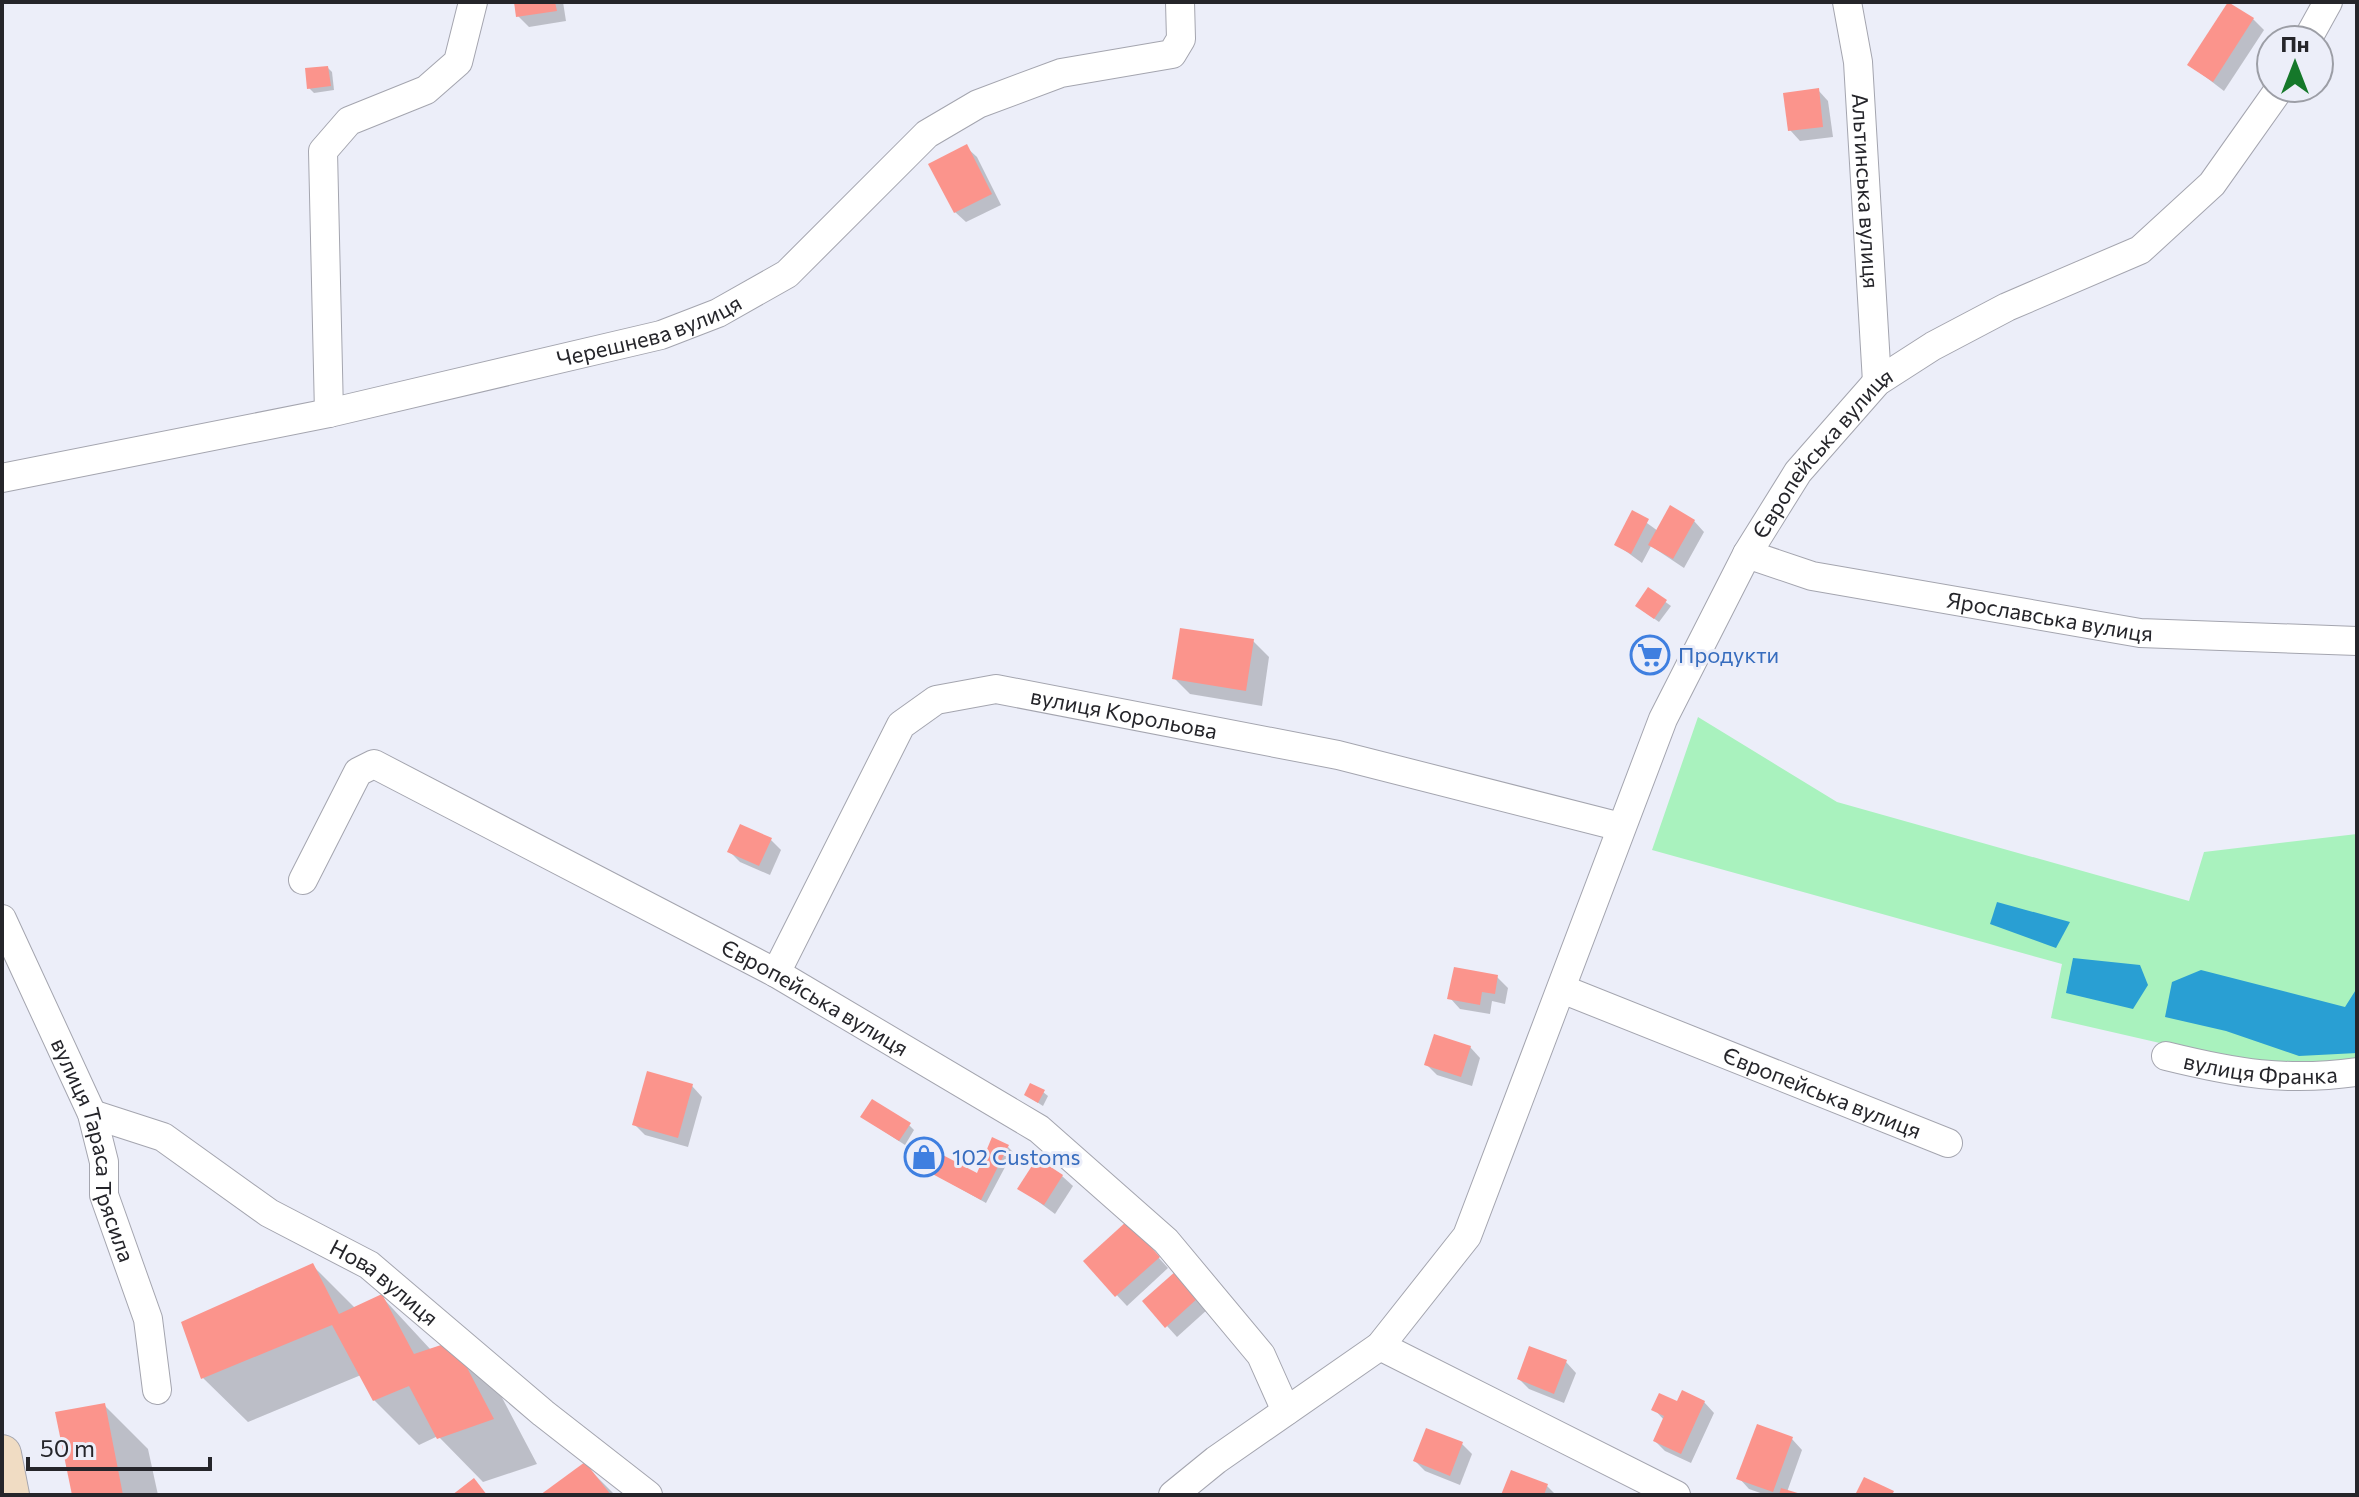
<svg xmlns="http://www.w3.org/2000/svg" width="2359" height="1497" viewBox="0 0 2359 1497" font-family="Commissioner,sans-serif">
	<rect width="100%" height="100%" fill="#eceef9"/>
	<!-- green -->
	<polygon fill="#a9f2be" points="1698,717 1837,802 2189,901 2204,852 2357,834 2357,1061 2298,1069 2199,1052 2051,1018 2062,964 1652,850"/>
	<!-- water -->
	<g fill="#299fd3">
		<polygon points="1997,902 2070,922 2056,948 1990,924"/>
		<polygon points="2073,958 2140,965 2148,985 2133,1009 2066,993"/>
		<polygon points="2201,970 2345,1007 2357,988 2357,1053 2299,1056 2226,1031 2165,1017 2172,982"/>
	</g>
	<!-- shadow -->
	<g fill="#0003">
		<polygon points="516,2 563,2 566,21 529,27 518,16"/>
		<polygon points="2253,19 2264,30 2224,91 2190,65"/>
		<polygon points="328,68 332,72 334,90 314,93 309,88"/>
		<polygon points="1818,90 1828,101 1833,137 1800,141 1790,130"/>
		<polygon points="966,147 977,157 1001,205 966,222 955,212"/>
		<polygon points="1633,513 1658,531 1694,521 1704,532 1684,568 1651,546 1642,563 1616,544"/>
		<polygon points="1649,590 1671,606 1659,622 1642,610"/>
		<polygon points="1253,641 1269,657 1262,706 1190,694 1174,678"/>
		<polygon points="771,840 781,850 770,875 740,862 730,852"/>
		<polygon points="1497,977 1508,988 1505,1004 1492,1001 1490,1014 1460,1009 1450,998"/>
		<polygon points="1470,1047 1480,1058 1472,1086 1437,1075 1426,1064"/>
		<polygon points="692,1086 702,1097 688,1147 645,1135 634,1124"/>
		<polygon points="1043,1092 1048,1096 1043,1106 1026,1095"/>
		<polygon points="862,1117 909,1125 914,1130 905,1145"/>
		<polygon points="1008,1147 1013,1152 986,1203 913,1162 978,1176"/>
		<polygon points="1062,1176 1073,1186 1055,1214 1020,1188"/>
		<polygon points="1137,1234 1168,1268 1127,1306 1085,1261"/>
		<polygon points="312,1265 356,1309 382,1297 431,1350 452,1344 497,1388 537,1464 483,1482 438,1436 419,1445 374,1400 361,1375 248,1422 203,1378"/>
		<polygon points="1186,1284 1208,1309 1177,1337 1167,1326"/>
		<polygon points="1566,1362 1576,1373 1564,1403 1529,1389 1519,1379"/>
		<polygon points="1704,1402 1714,1413 1691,1463 1665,1451 1655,1441 1664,1420 1654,1409"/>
		<polygon points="104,1405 148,1449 158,1495 74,1495"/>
		<polygon points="1792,1439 1802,1450 1787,1492 1796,1495 1766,1495 1749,1489 1739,1478"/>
		<polygon points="1462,1444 1472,1454 1460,1485 1425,1471 1415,1461"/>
		<polygon points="585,1465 615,1495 543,1495"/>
		<polygon points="1547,1486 1556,1495 1503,1495"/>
	</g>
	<!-- building -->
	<g fill="#fb948c">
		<polygon points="514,2 555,2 557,11 516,17"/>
		<polygon points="2228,2 2254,18 2213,82 2187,65"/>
		<polygon points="328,66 331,86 307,89 305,68"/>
		<polygon points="1819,88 1823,127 1788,131 1783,93"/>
		<polygon points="967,144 992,194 954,213 928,164"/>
		<polygon points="1670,505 1695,520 1673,559 1648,545"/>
		<polygon points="1632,510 1649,519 1631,554 1614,545"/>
		<polygon points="1648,587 1667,600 1654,619 1635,606"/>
		<polygon points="1180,628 1254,639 1246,691 1172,679"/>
		<polygon points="740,824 772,838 759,866 727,852"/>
		<polygon points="1454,967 1498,975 1495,994 1482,992 1480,1005 1447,999"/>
		<polygon points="1434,1034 1471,1046 1461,1077 1424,1065"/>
		<polygon points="647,1071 693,1084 678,1138 632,1125"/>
		<polygon points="1030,1083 1045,1090 1038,1103 1024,1095"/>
		<polygon points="872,1099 911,1123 899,1141 860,1117"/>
		<polygon points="992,1137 1009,1145 981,1200 910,1162 920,1143 977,1173"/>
		<polygon points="1037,1158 1063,1175 1044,1205 1017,1189"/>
		<polygon points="1127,1221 1160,1257 1115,1297 1083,1261"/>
		<polygon points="313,1263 339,1314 382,1294 414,1354 453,1341 494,1419 437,1439 409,1386 373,1401 332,1325 201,1379 181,1322"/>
		<polygon points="1176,1271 1199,1297 1165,1328 1142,1301"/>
		<polygon points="1529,1346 1567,1360 1554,1394 1517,1379"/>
		<polygon points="1682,1390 1705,1401 1681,1454 1653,1441 1664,1416 1651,1410 1659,1393 1677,1401"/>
		<polygon points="105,1403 123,1495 72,1495 55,1412"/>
		<polygon points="1757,1424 1793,1437 1773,1492 1736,1479"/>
		<polygon points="1426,1428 1463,1442 1450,1476 1413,1461"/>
		<polygon points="585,1462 611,1495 540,1495"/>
		<polygon points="1511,1470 1548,1484 1544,1495 1501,1495"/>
		<polygon points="1864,1477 1894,1491 1892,1495 1855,1495"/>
		<polygon points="474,1478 487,1495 452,1495"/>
		<polygon points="1781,1488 1801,1494 1801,1495 1779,1495"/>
	</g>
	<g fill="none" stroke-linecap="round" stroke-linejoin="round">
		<!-- street casing -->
		<g stroke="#a4a5af" stroke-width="30">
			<g id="street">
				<path id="s1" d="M 1847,2 L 1858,62 L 1877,382"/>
				<polyline points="2307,40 2328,2"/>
				<polyline points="329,413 323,151 349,121 426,90 458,62 473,2"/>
				<path id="s2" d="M 2,478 L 329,413 L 661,335 L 718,313 L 787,274 L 927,134 L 978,104 L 1061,73 L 1172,54 L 1181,39 L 1180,2"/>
				<path id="s3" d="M 1747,554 L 1812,576 L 2140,633 L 2357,641"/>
				<path id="s4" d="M 303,880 L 358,772 L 374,764 L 776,973 L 1039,1129 L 1166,1241 L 1261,1355 L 1286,1411"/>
				<path id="s5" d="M 2,919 L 92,1114 L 104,1162 L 104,1195 L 148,1319 L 157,1390"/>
				<path id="s6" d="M 776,973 L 901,725 L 936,700 L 996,689 L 1338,755 L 1621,827"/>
				<path id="s7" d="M 1562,989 L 1948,1143"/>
				<path id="s8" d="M 2166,1056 C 2235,1073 2285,1082 2357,1072"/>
				<path id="s9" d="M 92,1114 L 163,1137 L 269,1213 L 369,1265 L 543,1413 L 648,1495"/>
				<polyline points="1380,1346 1676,1495"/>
				<path id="s10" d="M 1173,1495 L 1216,1460 L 1380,1346 L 1467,1236 L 1663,719 L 1747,554 L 1798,472 L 1877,382 L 1933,346 L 2007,307 L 2140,250 L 2212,184 L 2280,88"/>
			</g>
		</g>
		<!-- secondary casing -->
		<g stroke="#a4a5af" stroke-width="40">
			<polyline id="secondary" points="2,1454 10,1495"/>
		</g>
		<!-- street -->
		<use href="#street" stroke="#fff" stroke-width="28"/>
		<!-- secondary -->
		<use href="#secondary" stroke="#f0dcc3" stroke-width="38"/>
	</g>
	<!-- icons -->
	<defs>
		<g id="supermarket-ring" transform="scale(2)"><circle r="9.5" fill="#eceef9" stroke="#3f7fe0" stroke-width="1.5"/><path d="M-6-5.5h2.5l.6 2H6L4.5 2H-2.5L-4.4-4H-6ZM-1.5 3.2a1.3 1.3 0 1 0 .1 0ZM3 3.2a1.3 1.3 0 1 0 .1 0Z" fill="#3f7fe0"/></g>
		<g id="shop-ring" transform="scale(2)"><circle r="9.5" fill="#eceef9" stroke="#3f7fe0" stroke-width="1.5"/><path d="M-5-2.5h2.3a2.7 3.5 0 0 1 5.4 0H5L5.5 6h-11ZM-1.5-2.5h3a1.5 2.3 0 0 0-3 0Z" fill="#3f7fe0"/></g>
	</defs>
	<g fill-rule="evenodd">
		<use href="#supermarket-ring" x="1650" y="655"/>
		<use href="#shop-ring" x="924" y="1157"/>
	</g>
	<g text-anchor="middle" stroke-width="6" stroke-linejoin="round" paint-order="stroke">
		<!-- street labels -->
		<g font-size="22" fill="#25252a" stroke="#eceef9">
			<text dy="8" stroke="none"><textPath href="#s1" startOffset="190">Альтинська вулиця</textPath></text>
			<text dy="8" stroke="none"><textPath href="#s2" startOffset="664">Черешнева вулиця</textPath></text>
			<text dy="8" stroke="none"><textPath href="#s10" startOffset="1260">Європейська вулиця</textPath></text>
			<text dy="8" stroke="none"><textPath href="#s3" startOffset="310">Ярославська вулиця</textPath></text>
			<text dy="8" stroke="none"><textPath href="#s6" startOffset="512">вулиця Корольова</textPath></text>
			<text dy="8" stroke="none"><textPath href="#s4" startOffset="638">Європейська вулиця</textPath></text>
			<text dy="8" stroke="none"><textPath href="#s8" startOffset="96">вулиця Франка</textPath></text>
			<text dy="8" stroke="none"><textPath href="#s7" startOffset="280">Європейська вулиця</textPath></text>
			<text dy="8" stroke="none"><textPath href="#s5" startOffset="250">вулиця Тараса Трясила</textPath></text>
			<text dy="8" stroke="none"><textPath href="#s9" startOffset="340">Нова вулиця</textPath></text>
		</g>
		<!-- shop labels -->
		<g font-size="22" fill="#366cbe" stroke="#eceef9" text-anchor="start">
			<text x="1678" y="663">Продукти</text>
			<text x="952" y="1165">102 Customs</text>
		</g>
	</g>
	<!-- border -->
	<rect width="2359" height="1497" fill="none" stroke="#25252a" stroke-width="8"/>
	<!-- north arrow -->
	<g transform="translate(2295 64)"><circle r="38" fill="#eceef9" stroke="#9c9ea6" stroke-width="2"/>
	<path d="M0-6L14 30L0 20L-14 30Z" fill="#15782a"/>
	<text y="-12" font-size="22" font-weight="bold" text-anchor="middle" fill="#25252a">Пн</text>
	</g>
	<!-- scale -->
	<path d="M28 1457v12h182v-12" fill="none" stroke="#25252a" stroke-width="4"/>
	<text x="40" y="1457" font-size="24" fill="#25252a" stroke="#eceef9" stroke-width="6" paint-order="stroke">50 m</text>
</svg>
